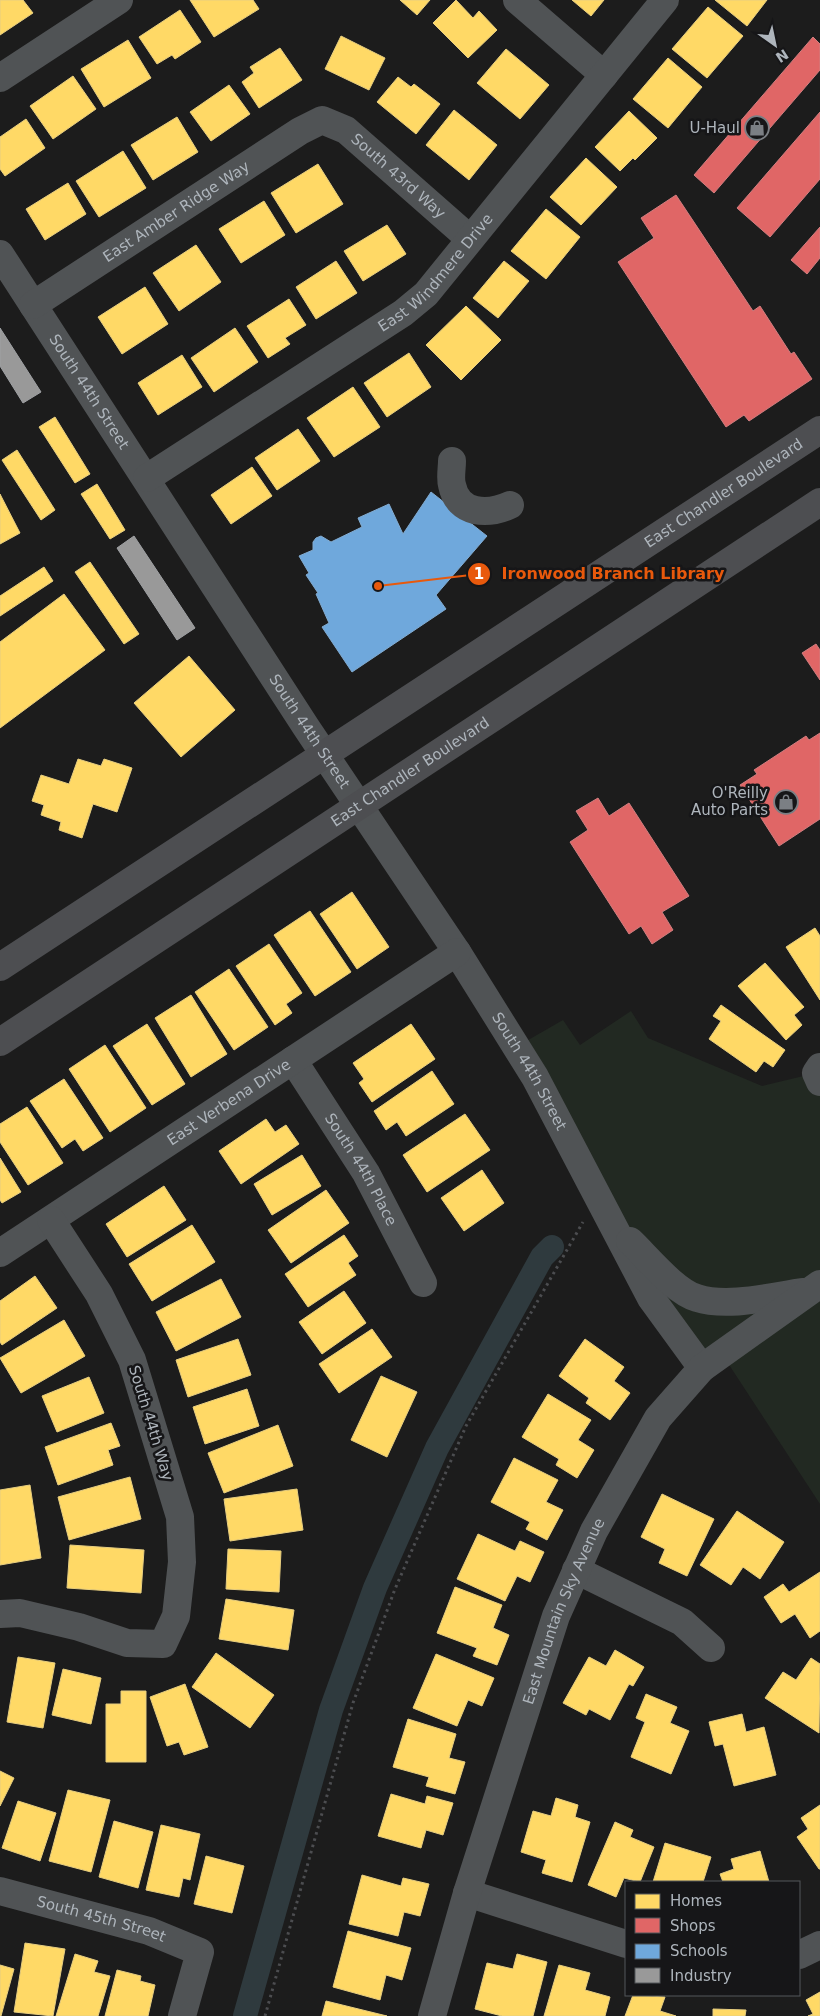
<svg xmlns="http://www.w3.org/2000/svg" width="820" height="2016" viewBox="0 0 820 2016" font-family="'DejaVu Sans',sans-serif">
	<rect width="100%" height="100%" fill="#1c1c1c"/>
	<!-- green -->
	<polygon fill="#222922" points="631,1011 648,1038 762,1086 816,1073 820,1082 820,1504 722,1354 702,1368 516,1047 563,1020 580,1045"/>
	<!-- homes -->
	<g fill="#ffd966" stroke="#e7ce80">
		<polygon points="0,0 23,0 33,13 0,35"/>
		<polygon points="190,0 253,0 259,9 214,37"/>
		<polygon points="400,0 430,0 417,15"/>
		<polygon points="456,0 473,18 479,11 497,30 468,58 433,23"/>
		<polygon points="572,0 604,0 591,16"/>
		<polygon points="715,0 767,0 747,26"/>
		<polygon points="708,7 743,36 707,78 672,49"/>
		<polygon points="180,10 201,42 175,59 172,55 157,64 139,37"/>
		<polygon points="341,36 385,58 369,90 325,69"/>
		<polygon points="128,40 151,78 104,107 81,69"/>
		<polygon points="280,48 302,80 259,108 242,82 254,73 250,67"/>
		<polygon points="506,49 549,85 520,119 477,83"/>
		<polygon points="668,58 702,87 668,128 633,99"/>
		<polygon points="73,76 96,109 53,139 30,106"/>
		<polygon points="398,77 411,87 414,84 440,104 416,134 377,102"/>
		<polygon points="229,85 250,114 211,141 190,112"/>
		<polygon points="454,110 497,145 469,180 426,145"/>
		<polygon points="629,111 657,138 635,160 633,158 620,171 595,147"/>
		<polygon points="177,117 198,152 153,180 131,145"/>
		<polygon points="26,119 45,148 5,176 0,169 0,137"/>
		<polygon points="123,151 146,188 99,217 76,181"/>
		<polygon points="586,158 617,187 581,225 550,197"/>
		<polygon points="318,164 343,204 296,233 271,193"/>
		<polygon points="68,183 86,214 45,240 26,209"/>
		<polygon points="264,201 285,235 241,263 219,229"/>
		<polygon points="546,209 580,237 546,279 511,251"/>
		<polygon points="387,225 406,254 363,281 344,251"/>
		<polygon points="196,245 221,282 179,311 153,273"/>
		<polygon points="336,261 357,293 316,319 296,287"/>
		<polygon points="504,261 529,281 498,318 473,298"/>
		<polygon points="145,287 168,324 122,354 98,317"/>
		<polygon points="289,299 306,325 285,338 290,344 268,358 247,326"/>
		<polygon points="466,306 501,340 461,380 426,345"/>
		<polygon points="235,328 258,362 214,392 191,358"/>
		<polygon points="409,353 431,387 387,417 364,383"/>
		<polygon points="182,355 202,387 158,415 138,383"/>
		<polygon points="353,387 380,427 334,457 307,418"/>
		<polygon points="55,417 90,474 75,483 39,427"/>
		<polygon points="298,429 320,461 277,490 255,458"/>
		<polygon points="17,450 55,510 41,520 2,460"/>
		<polygon points="252,467 272,496 231,524 211,495"/>
		<polygon points="97,484 125,530 110,539 81,494"/>
		<polygon points="0,494 20,533 0,544"/>
		<polygon points="90,562 139,634 124,644 75,572"/>
		<polygon points="44,567 53,581 0,616 0,596"/>
		<polygon points="64,594 105,650 0,728 0,642"/>
		<polygon points="189,656 235,710 181,757 134,703"/>
		<polygon points="78,759 101,766 104,759 132,768 117,812 93,804 82,838 59,830 61,822 41,815 44,805 32,801 41,775 69,784"/>
		<polygon points="352,892 389,947 357,969 320,914"/>
		<polygon points="310,911 351,972 315,996 274,935"/>
		<polygon points="815,928 820,936 820,1000 786,947"/>
		<polygon points="269,944 302,993 286,1004 292,1013 275,1025 236,966"/>
		<polygon points="765,963 804,1007 794,1015 802,1025 786,1040 738,986"/>
		<polygon points="229,969 268,1027 234,1050 195,992"/>
		<polygon points="191,995 227,1054 191,1077 155,1018"/>
		<polygon points="721,1005 785,1050 773,1067 764,1061 756,1072 709,1039 721,1021 713,1016"/>
		<polygon points="147,1024 185,1084 152,1105 113,1046"/>
		<polygon points="411,1024 435,1059 372,1102 359,1083 364,1079 353,1063"/>
		<polygon points="105,1045 146,1108 110,1132 69,1069"/>
		<polygon points="432,1071 454,1104 406,1136 397,1122 386,1130 374,1111"/>
		<polygon points="64,1079 103,1138 83,1151 75,1139 62,1148 30,1101"/>
		<polygon points="27,1107 63,1163 28,1185 0,1142 0,1124"/>
		<polygon points="465,1114 490,1150 427,1192 403,1155"/>
		<polygon points="266,1119 275,1132 286,1125 299,1144 241,1184 219,1151"/>
		<polygon points="302,1155 321,1186 272,1215 254,1184"/>
		<polygon points="0,1158 21,1192 2,1203 0,1200"/>
		<polygon points="482,1170 504,1203 464,1231 441,1198"/>
		<polygon points="164,1186 186,1220 127,1257 106,1224"/>
		<polygon points="326,1190 349,1223 291,1263 268,1230"/>
		<polygon points="192,1225 215,1262 152,1301 129,1264"/>
		<polygon points="344,1235 358,1256 348,1263 356,1275 308,1307 285,1274"/>
		<polygon points="35,1276 57,1308 2,1345 0,1342 0,1301"/>
		<polygon points="221,1279 241,1317 176,1351 156,1312"/>
		<polygon points="344,1291 366,1323 322,1354 299,1322"/>
		<polygon points="64,1320 85,1356 21,1393 0,1358"/>
		<polygon points="372,1329 392,1357 339,1393 319,1364"/>
		<polygon points="238,1339 251,1375 188,1397 176,1360"/>
		<polygon points="585,1339 624,1367 614,1381 630,1393 610,1420 586,1403 589,1398 559,1376"/>
		<polygon points="381,1376 417,1392 387,1457 351,1440"/>
		<polygon points="89,1377 104,1413 57,1432 42,1396"/>
		<polygon points="247,1389 259,1426 205,1444 193,1407"/>
		<polygon points="548,1394 591,1420 578,1440 594,1450 577,1478 556,1465 559,1459 522,1437"/>
		<polygon points="111,1423 120,1446 108,1450 113,1465 58,1485 45,1447"/>
		<polygon points="278,1425 293,1466 224,1493 208,1453"/>
		<polygon points="514,1458 558,1480 546,1502 563,1510 547,1540 526,1529 530,1522 491,1502"/>
		<polygon points="130,1477 141,1519 69,1540 58,1497"/>
		<polygon points="30,1485 41,1558 0,1565 0,1490"/>
		<polygon points="297,1489 303,1530 230,1541 224,1499"/>
		<polygon points="662,1494 714,1519 687,1576 659,1563 665,1549 641,1537"/>
		<polygon points="737,1511 784,1542 760,1579 743,1567 731,1585 700,1565"/>
		<polygon points="478,1534 515,1551 520,1541 544,1552 530,1582 517,1576 505,1601 457,1579"/>
		<polygon points="70,1545 144,1550 141,1593 67,1588"/>
		<polygon points="228,1549 281,1551 279,1592 226,1589"/>
		<polygon points="820,1572 820,1631 810,1638 795,1614 781,1623 764,1597 783,1584 789,1592"/>
		<polygon points="455,1587 502,1605 493,1628 509,1635 497,1665 473,1656 477,1648 437,1633"/>
		<polygon points="226,1599 294,1610 288,1650 219,1639"/>
		<polygon points="615,1650 644,1667 633,1686 629,1684 610,1720 589,1709 586,1715 563,1703 589,1657 606,1666"/>
		<polygon points="216,1653 274,1695 250,1728 192,1687"/>
		<polygon points="436,1654 494,1678 482,1706 468,1700 457,1726 413,1708"/>
		<polygon points="18,1657 55,1663 43,1728 7,1722"/>
		<polygon points="811,1658 820,1664 819,1733 765,1698 783,1672 796,1680"/>
		<polygon points="63,1669 101,1678 91,1724 52,1715"/>
		<polygon points="185,1684 208,1747 184,1755 179,1742 167,1746 150,1697"/>
		<polygon points="121,1691 146,1691 146,1762 106,1762 106,1704 121,1704"/>
		<polygon points="646,1694 677,1707 670,1723 689,1731 671,1774 631,1757 645,1722 636,1718"/>
		<polygon points="742,1714 746,1732 764,1727 776,1775 734,1786 723,1744 715,1746 709,1722"/>
		<polygon points="408,1719 456,1734 449,1758 465,1762 455,1794 426,1786 429,1777 393,1767"/>
		<polygon points="0,1771 14,1778 0,1806"/>
		<polygon points="68,1790 110,1800 91,1872 49,1861"/>
		<polygon points="391,1794 425,1804 427,1796 453,1803 443,1835 426,1830 421,1848 378,1836"/>
		<polygon points="556,1798 578,1805 575,1817 590,1822 572,1882 542,1873 546,1860 521,1852 533,1811 551,1816"/>
		<polygon points="18,1801 56,1813 40,1861 2,1848"/>
		<polygon points="820,1805 820,1869 819,1869 797,1837 808,1829 801,1818"/>
		<polygon points="114,1821 153,1832 138,1888 99,1877"/>
		<polygon points="615,1822 633,1830 630,1837 654,1847 640,1882 624,1878 616,1897 588,1885"/>
		<polygon points="161,1825 200,1834 190,1880 183,1878 179,1897 146,1890"/>
		<polygon points="665,1843 711,1857 703,1882 653,1882"/>
		<polygon points="760,1851 769,1882 723,1882 720,1874 734,1869 731,1859"/>
		<polygon points="206,1856 244,1866 232,1913 194,1904"/>
		<polygon points="362,1875 401,1886 403,1878 429,1884 420,1916 404,1912 398,1936 349,1924"/>
		<polygon points="348,1931 411,1948 402,1980 386,1975 380,2000 333,1987"/>
		<polygon points="25,1943 65,1949 53,2016 14,2012"/>
		<polygon points="75,1954 98,1961 94,1972 110,1976 98,2016 56,2016"/>
		<polygon points="517,1954 547,1962 533,2016 502,2016 475,2009 487,1963 513,1969"/>
		<polygon points="0,1965 14,1969 1,2016 0,2016"/>
		<polygon points="559,1965 590,1973 585,1990 610,1997 605,2016 544,2016"/>
		<polygon points="117,1970 141,1976 140,1981 155,1985 148,2016 105,2016"/>
		<polygon points="820,1992 820,2016 808,2016 813,2014 806,2000"/>
		<polygon points="633,1995 665,1997 660,2011 676,2016 625,2016"/>
		<polygon points="326,2001 387,2016 322,2016"/>
		<polygon points="713,2009 746,2010 745,2016 713,2016"/>
	</g>
	<!-- shops -->
	<g fill="#e06666" stroke="#d17e80">
		<polygon points="813,37 820,44 820,70 714,193 694,175"/>
		<polygon points="820,112 820,179 770,237 737,208"/>
		<polygon points="676,195 753,311 760,306 791,354 794,352 812,379 749,421 744,415 726,427 618,262 654,238 641,218"/>
		<polygon points="820,227 820,258 807,274 791,260"/>
		<polygon points="816,644 820,650 820,680 802,653"/>
		<polygon points="820,733 820,819 779,846 740,785 757,774 754,770 806,736 809,740"/>
		<polygon points="598,798 609,816 629,803 689,896 662,912 673,930 652,944 641,926 629,934 570,842 588,830 576,811"/>
	</g>
	<!-- schools -->
	<polygon fill="#6fa8dc" stroke="#82acd2" points="431,492 487,536 436,595 446,609 352,672 322,627 329,623 316,594 318,593 306,575 309,573 299,556 313,550 313,542 316,538 321,536 331,542 362,527 358,518 389,504 403,534"/>
	<!-- industry -->
	<g fill="#999" stroke="#9fa1a4">
		<polygon points="0,328 41,392 23,403 0,366"/>
		<polygon points="134,536 195,628 177,640 117,548"/>
	</g>
	<g fill="none" stroke-linecap="round" stroke-linejoin="round">
		<!-- canal -->
		<polyline stroke="#2f3a3e" stroke-width="24" points="245,2016 331,1710 375,1588 437,1448 542,1257 552,1247"/>
		<!-- path -->
		<polyline stroke="#4c4d50" stroke-width="3" stroke-dasharray="2.5 4" stroke-linecap="butt" points="265,2016 353,1703 395,1589 466,1426 583,1222"/>
		<!-- minor -->
		<g stroke="#505355" stroke-width="28">
			<polyline points="517,0 604,75"/>
			<polyline points="0,78 119,0"/>
			<path id="s1" d="M 0,254 L 306,727 L 457,952 L 535,1077 L 651,1298 L 702,1368"/>
			<path id="s2" d="M 33,305 L 300,131 L 322,120 L 346,130 L 470,239"/>
			<path d="M 452,461 C 452,468 450,478 452,485 C 458,515 488,515 510,505"/>
			<path id="s3" d="M 147,478 L 403,313 L 426,294 L 665,0"/>
			<path id="s4" d="M 293,1060 L 366,1173 L 423,1283"/>
			<polyline points="820,1067 816,1073 820,1082"/>
			<path d="M 630,1241 C 647,1257 675,1292 697,1298 C 728,1308 773,1296 804,1292"/>
			<path id="s5" d="M 0,1253 L 457,952"/>
			<polyline points="576,1570 682,1622 711,1648"/>
			<polyline points="0,1614 20,1613 79,1627 127,1643 163,1644 176,1616 182,1562 180,1517 132,1360 99,1294 51,1220"/>
			<path id="s6" d="M 0,1891 L 149,1931 L 200,1952 L 182,2016"/>
			<polyline points="467,1893 626,1944"/>
			<polyline points="799,1955 820,1945"/>
			<path id="s7" d="M 432,2016 L 467,1893 L 556,1616 L 594,1531 L 658,1418 L 702,1368 L 820,1284"/>
		</g>
		<!-- major -->
		<g stroke="#4d4e51" stroke-width="28">
			<path id="s8" d="M 0,967 L 820,430"/>
			<path id="s9" d="M 0,1042 L 820,502"/>
		</g>
	</g>
	<!-- icons -->
	<defs>
		<g id="shop-ring" transform="scale(1.25)"><circle r="9.5" fill="#161618" stroke="#7b7f84" stroke-width="1.5"/><path d="M-5-2.5h2.3a2.7 3.5 0 0 1 5.4 0H5L5.5 6h-11ZM-1.5-2.5h3a1.5 2.3 0 0 0-3 0Z" fill="#7b7f84"/></g>
	</defs>
	<g fill-rule="evenodd">
		<use href="#shop-ring" x="757" y="128"/>
		<use href="#shop-ring" x="786" y="802"/>
	</g>
	<g text-anchor="middle" stroke-width="5" stroke-linejoin="round" paint-order="stroke">
		<!-- poi labels -->
		<g font-size="15" fill="#aeb5bc" stroke="#161618" text-anchor="end">
			<text x="740" y="133">U-Haul</text>
			<text x="768" y="798">O'Reilly<tspan x="768" dy="17">Auto Parts</tspan></text>
		</g>
		<!-- street labels -->
		<g font-size="15" fill="#aeb5bc" stroke="#161618">
			<text dy="5" stroke="none"><textPath href="#s2" startOffset="439">South 43rd Way</textPath></text>
			<text dy="5" stroke="none"><textPath href="#s2" startOffset="171">East Amber Ridge Way</textPath></text>
			<text dy="5" stroke="none"><textPath href="#s3" startOffset="356">East Windmere Drive</textPath></text>
			<text dy="5" stroke="none"><textPath href="#s1" startOffset="164">South 44th Street</textPath></text>
			<text dy="5" stroke="none"><textPath href="#s8" startOffset="865">East Chandler Boulevard</textPath></text>
			<text dy="5" stroke="none"><textPath href="#s1" startOffset="569">South 44th Street</textPath></text>
			<text dy="5" stroke="none"><textPath href="#s9" startOffset="491">East Chandler Boulevard</textPath></text>
			<text dy="5" stroke="none"><textPath href="#s1" startOffset="974">South 44th Street</textPath></text>
			<text dy="5" stroke="none"><textPath href="#s5" startOffset="274">East Verbena Drive</textPath></text>
			<text dy="5" stroke="none"><textPath href="#s4" startOffset="129">South 44th Place</textPath></text>
			<text transform="translate(151 1423) rotate(73)" y="5">South 44th Way</text>
			<text dy="5" stroke="none"><textPath href="#s7" startOffset="426">East Mountain Sky Avenue</textPath></text>
			<text dy="5" stroke="none"><textPath href="#s6" startOffset="105">South 45th Street</textPath></text>
		</g>
	</g>
	<!-- callouts -->
	<path fill="none" stroke="#e8590c" stroke-width="2" d="M378 586L479 574"/>
	<g fill="#e8590c" stroke="#161618" stroke-width="2">
		<circle cx="378" cy="586" r="5"/>
		<circle cx="479" cy="574" r="12"/>
	</g>
	<g font-size="15" text-anchor="middle" font-weight="bold" fill="#fff">
		<text x="479" y="579">1</text>
	</g>
	<g font-size="16" text-anchor="middle" font-weight="bold" fill="#e8590c" stroke="#161618" stroke-width="5" stroke-linejoin="round" paint-order="stroke">
		<text x="613" y="579">Ironwood Branch Library</text>
	</g>
	<!-- legend -->
	<rect x="625" y="1881" width="175" height="115" fill="#161618" stroke="#53565a"/>
	<rect x="635" y="1894" width="25" height="15" fill="#ffd966" stroke="#53565a"/>
	<text x="670" y="1906" font-size="15" fill="#aeb5bc">Homes</text>
	<rect x="635" y="1918" width="25" height="15" fill="#e06666" stroke="#53565a"/>
	<text x="670" y="1931" font-size="15" fill="#aeb5bc">Shops</text>
	<rect x="635" y="1944" width="25" height="15" fill="#6fa8dc" stroke="#53565a"/>
	<text x="670" y="1956" font-size="15" fill="#aeb5bc">Schools</text>
	<rect x="635" y="1968" width="25" height="15" fill="#999999" stroke="#53565a"/>
	<text x="670" y="1981" font-size="15" fill="#aeb5bc">Industry</text>
	<!-- north arrow -->
	<g transform="translate(775 45) rotate(147)" stroke="#161618" stroke-width="4" paint-order="stroke">
	<path d="M0-4L9 19L0 12L-9 19Z" fill="#aeb5bc"/>
	<text y="-8" font-size="14" font-weight="bold" text-anchor="middle" fill="#aeb5bc">N</text>
	</g>
</svg>
